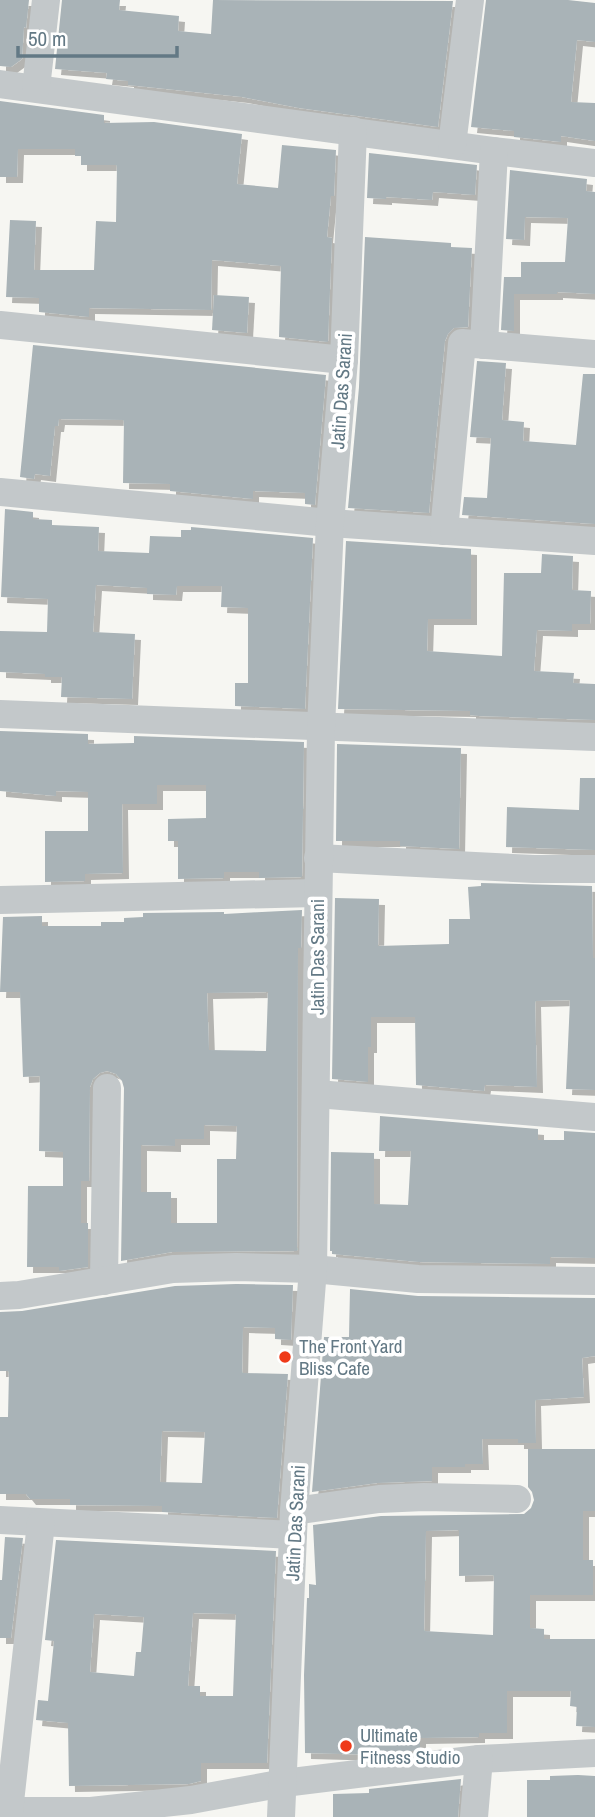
<svg xmlns="http://www.w3.org/2000/svg" width="595" height="1817" viewBox="0 0 595 1817" font-family="'Archivo Narrow',sans-serif">
	<defs>
		<filter id="shadow"><feDropShadow dx="6" dy="6" stdDeviation="0" flood-color="#0004"/></filter>
	</defs>
	<rect width="100%" height="100%" fill="#f6f6f2"/>
	<!-- building -->
	<g fill="#a9b3b7" fill-rule="evenodd" filter="url(#shadow)">
		<polygon points="0,0 29,0 26,28 24,27 22,59 11,67 0,66"/>
		<polygon points="62,0 120,0 119,10 179,16 178,31 211,34 213,0 453,1 438,127 299,108 242,97 128,85 128,81 106,79 107,73 55,69"/>
		<polygon points="486,0 568,0 595,3 595,42 577,40 571,102 595,103 595,141 561,136 561,142 514,137 514,131 471,127"/>
		<polygon points="0,101 104,115 104,123 154,122 242,134 237,184 278,188 282,145 336,150 334,196 331,196 327,237 332,238 328,342 279,337 281,266 212,260 211,310 89,308 89,317 39,312 39,298 6,297 10,220 36,221 34,270 94,270 96,221 116,222 117,165 81,165 81,156 75,156 75,149 18,149 17,177 0,177"/>
		<polygon points="369,153 477,165 475,195 433,192 432,200 386,197 386,199 367,198"/>
		<polygon points="510,170 587,179 586,191 595,192 595,294 557,292 557,294 514,294 514,331 501,330 504,277 521,277 521,262 565,262 568,218 525,217 524,240 506,239"/>
		<polygon points="365,237 451,243 451,247 472,248 468,327 454,328 448,334 445,341 429,513 348,508 359,387"/>
		<polygon points="214,295 249,297 247,333 212,330"/>
		<polygon points="33,345 326,375 315,505 305,504 305,493 253,491 253,499 170,491 170,484 123,483 124,420 59,419 58,426 55,426 50,476 35,474 34,479 20,477"/>
		<polygon points="477,361 506,363 502,420 524,422 523,441 576,445 583,374 595,374 595,524 462,515 464,497 487,498 491,438 470,437"/>
		<polygon points="5,509 33,512 33,519 52,520 52,525 99,527 98,551 149,553 150,536 181,537 181,530 191,530 191,527 313,538 305,709 235,706 235,683 248,683 248,608 221,607 222,586 177,586 176,595 147,594 147,588 96,585 93,632 135,634 132,699 61,697 62,677 45,677 45,674 0,672 0,631 47,632 48,599 1,597"/>
		<polygon points="346,541 471,549 471,619 428,619 427,651 502,656 504,573 541,573 542,554 573,556 572,590 591,591 590,624 572,624 572,631 537,630 534,671 574,673 573,683 595,684 595,720 479,716 470,715 470,711 338,709"/>
		<polygon points="0,731 88,734 88,744 134,743 134,736 304,742 302,877 259,878 259,872 224,872 224,878 178,879 178,841 168,841 168,819 206,818 206,785 157,785 157,804 122,804 123,873 85,874 85,881 45,882 45,831 88,831 88,792 56,791 56,796 0,791"/>
		<polygon points="337,744 461,748 459,849 400,846 400,841 336,841"/>
		<polygon points="580,778 595,778 595,850 506,847 507,807 579,810"/>
		<polygon points="481,883 592,886 593,958 595,958 595,1090 566,1089 570,1000 535,1001 537,1087 485,1085 484,1091 416,1085 415,1017 371,1017 371,1047 368,1047 368,1082 332,1079 335,898 379,899 378,946 449,944 449,919 470,919 468,887 481,886"/>
		<path d="M 302,910 L 301,948 L 298,948 L 297,1251 L 172,1252 L 121,1261 L 124,1088 L 122,1081 L 116,1074 L 107,1071 L 100,1073 L 93,1079 L 90,1087 L 89,1181 L 81,1181 L 81,1223 L 88,1223 L 88,1267 L 59,1271 L 59,1267 L 27,1267 L 28,1186 L 63,1186 L 63,1152 L 39,1151 L 40,1076 L 23,1077 L 20,992 L 0,992 L 3,917 L 42,916 L 42,926 L 101,926 L 101,922 L 124,922 L 124,918 L 143,917 L 143,913 L 224,912 L 224,914 ZM 268,992 L 266,1051 L 209,1050 L 207,993 ZM 204,1125 L 237,1126 L 236,1159 L 217,1159 L 217,1223 L 171,1223 L 171,1192 L 141,1192 L 141,1145 L 175,1146 L 175,1139 L 204,1139 Z"/>
		<polygon points="380,1116 538,1129 538,1140 564,1140 564,1131 595,1133 595,1258 550,1257 550,1264 419,1262 332,1254 332,1251 330,1251 331,1152 374,1153 374,1204 408,1205 411,1151 379,1151"/>
		<path d="M 236,1284 L 293,1285 L 291,1340 L 275,1339 L 275,1328 L 243,1327 L 242,1373 L 288,1374 L 277,1518 L 162,1512 L 162,1506 L 70,1505 L 70,1499 L 30,1499 L 26,1494 L 0,1494 L 0,1417 L 8,1417 L 9,1371 L 0,1371 L 0,1312 L 22,1311 L 175,1286 ZM 162,1431 L 205,1432 L 202,1483 L 160,1482 Z"/>
		<polygon points="350,1289 418,1296 595,1298 595,1356 582,1358 584,1397 535,1400 536,1443 518,1443 518,1439 482,1439 483,1464 465,1464 465,1467 432,1467 432,1481 377,1483 312,1492 324,1337 349,1337"/>
		<path d="M 528,1449 L 595,1449 L 595,1511 L 583,1511 L 583,1560 L 593,1560 L 593,1595 L 530,1595 L 530,1628 L 544,1629 L 544,1639 L 595,1639 L 595,1727 L 576,1726 L 577,1707 L 570,1706 L 571,1691 L 507,1691 L 507,1733 L 479,1733 L 479,1737 L 420,1738 L 420,1750 L 378,1755 L 305,1753 L 304,1675 L 307,1598 L 309,1598 L 309,1584 L 316,1585 L 313,1525 L 381,1516 L 524,1514 L 531,1508 L 534,1500 L 532,1492 L 528,1487 ZM 459,1530 L 459,1576 L 494,1575 L 493,1635 L 424,1631 L 426,1531 Z"/>
		<polygon points="5,1537 23,1538 11,1638 0,1638 0,1580 2,1580"/>
		<path d="M 56,1540 L 276,1551 L 267,1763 L 201,1763 L 201,1781 L 189,1784 L 69,1786 L 68,1723 L 36,1720 L 38,1700 L 48,1701 L 54,1641 L 45,1640 ZM 193,1613 L 236,1614 L 233,1696 L 200,1696 L 200,1686 L 188,1686 ZM 94,1614 L 144,1617 L 141,1652 L 136,1652 L 134,1676 L 90,1672 Z"/>
		<polygon points="578,1775 595,1776 595,1817 527,1817 527,1780 550,1780 550,1776"/>
		<polygon points="461,1779 458,1817 333,1817 333,1794 369,1793 369,1789"/>
	</g>
	<g fill="none" stroke-linecap="round" stroke-linejoin="round">
		<!-- minor -->
		<g stroke="#c3c8ca" stroke-width="28">
			<polyline points="0,84 494,151 595,163"/>
			<polyline points="36,88 46,0"/>
			<polyline points="452,145 470,0"/>
			<polyline points="0,325 344,360"/>
			<polyline points="484,345 494,151"/>
			<polyline points="0,492 330,523 595,541"/>
			<polyline points="444,531 462,343 595,354"/>
			<polyline points="0,714 595,737"/>
			<polyline points="318,858 534,869 595,869"/>
			<polyline points="0,900 317,893"/>
			<polyline points="317,1094 595,1117"/>
			<polyline points="104,1281 107,1088"/>
			<polyline points="0,1296 19,1295 173,1269 236,1267 313,1269 418,1279 595,1281"/>
			<polyline points="294,1511 379,1499 424,1497 517,1499"/>
			<polyline points="0,1520 293,1535"/>
			<polyline points="0,1811 91,1811 191,1800 284,1783 479,1759 595,1753"/>
			<polyline points="9,1811 41,1523"/>
			<polyline points="281,1817 294,1511 313,1269 321,728 330,523 344,360 353,131"/>
			<polyline points="474,1817 479,1759"/>
		</g>
	</g>
	<!-- markers -->
	<g fill="#ef3a19" stroke="#fff" stroke-width="2.5">
		<circle cx="285" cy="1357" r="7"/>
		<circle cx="346" cy="1746" r="7"/>
	</g>
	<g text-anchor="middle" stroke-width="7" stroke-linejoin="round" paint-order="stroke">
		<!-- street labels -->
		<g font-size="19" fill="#637985" stroke="#fff">
			<text transform="translate(341 391) rotate(-86)" y="7">Jatin Das Sarani</text>
			<text transform="translate(317 957) rotate(-90)" y="7">Jatin Das Sarani</text>
			<text transform="translate(295 1523) rotate(-87)" y="7">Jatin Das Sarani</text>
		</g>
		<!-- poi labels -->
		<g font-size="19" fill="#637985" stroke="#fff" text-anchor="start">
			<text x="299" y="1353">The Front Yard<tspan x="299" dy="22">Bliss Cafe</tspan></text>
			<text x="360" y="1742">Ultimate<tspan x="360" dy="22">Fitness Studio</tspan></text>
		</g>
	</g>
	<!-- scale -->
	<path d="M18 46v10h159v-10" fill="none" stroke="#637985" stroke-width="3.5"/>
	<text x="28" y="46" font-size="21" fill="#637985" stroke="#ffffff" stroke-width="5" paint-order="stroke">50 m</text>
</svg>
